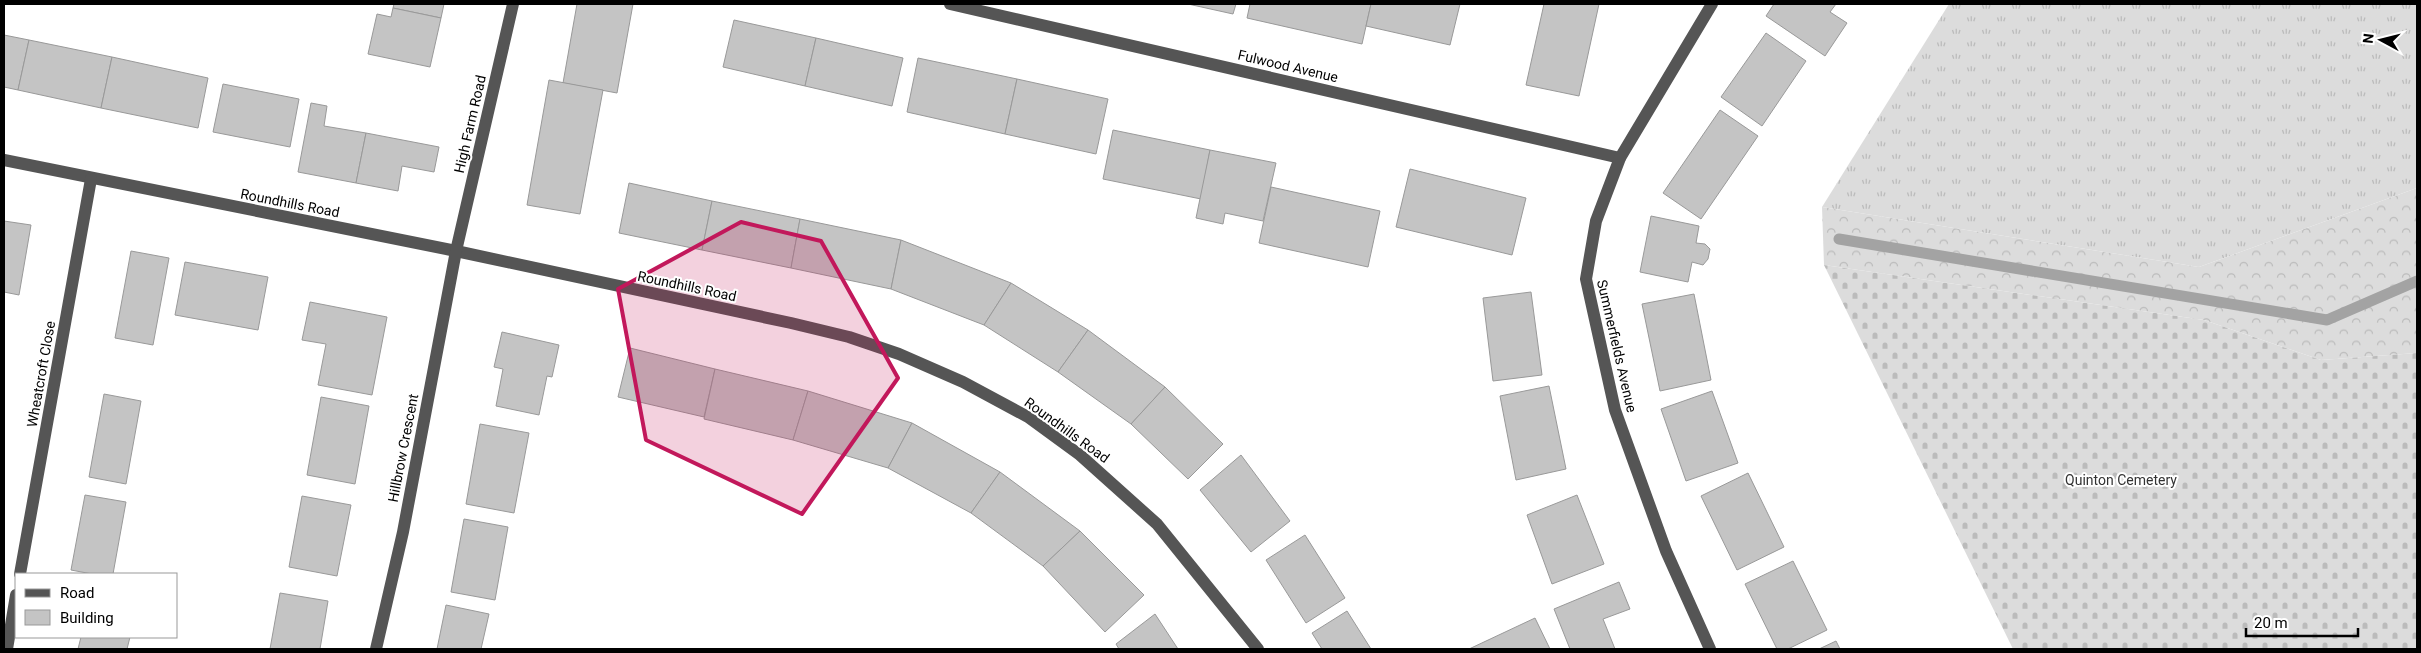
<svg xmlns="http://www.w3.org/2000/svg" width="2421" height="653" viewBox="0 0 2421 653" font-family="Roboto,sans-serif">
	<defs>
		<pattern id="grass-tufts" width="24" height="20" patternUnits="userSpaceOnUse" patternTransform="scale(1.25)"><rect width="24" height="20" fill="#dcdcdc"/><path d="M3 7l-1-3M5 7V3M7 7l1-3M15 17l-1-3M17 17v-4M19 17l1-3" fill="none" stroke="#bbb"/></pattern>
		<pattern id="forest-crowns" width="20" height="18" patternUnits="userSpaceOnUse" patternTransform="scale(1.25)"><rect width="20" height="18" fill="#dcdcdc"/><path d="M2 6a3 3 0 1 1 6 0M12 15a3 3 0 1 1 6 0" fill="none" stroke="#bbb"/></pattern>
		<pattern id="cemetery-stones" width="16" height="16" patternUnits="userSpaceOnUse" patternTransform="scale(1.25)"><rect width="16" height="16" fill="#dcdcdc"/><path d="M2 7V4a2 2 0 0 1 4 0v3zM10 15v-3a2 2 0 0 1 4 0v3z" fill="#bbb"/></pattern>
	</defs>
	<rect width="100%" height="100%" fill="#fff"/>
	<!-- grass -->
	<polygon fill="url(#grass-tufts)" points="1949,4 2417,4 2417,188 2199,267 1822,207"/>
	<!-- forest -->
	<polygon fill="url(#forest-crowns)" points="2417,188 2417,353 2321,360 2204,320 1824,265 1822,207 2199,267"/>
	<!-- cemetery -->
	<polygon fill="url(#cemetery-stones)" points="1824,265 2204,320 2321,360 2417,353 2417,649 2013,649"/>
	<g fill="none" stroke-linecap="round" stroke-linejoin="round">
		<!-- stream -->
		<polyline stroke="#a3a3a3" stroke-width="11" points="1839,239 2327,320 2417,281"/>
	</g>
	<!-- building -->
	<g fill="#c4c4c4" stroke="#999">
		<polygon points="394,4 444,4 441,18 393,8"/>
		<polygon points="577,4 633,4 617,93 563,83"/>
		<polygon points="1188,4 1236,4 1233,14"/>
		<polygon points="1250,4 1371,4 1362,44 1247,18"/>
		<polygon points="1371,4 1460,4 1450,45 1366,26"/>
		<polygon points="1544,4 1599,4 1579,96 1526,85"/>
		<polygon points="1774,4 1836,4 1830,12 1847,23 1825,56 1766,16"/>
		<polygon points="393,8 441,18 430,67 368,54 377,14 391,17"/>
		<polygon points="734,20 816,38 805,86 723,67"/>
		<polygon points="1766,33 1806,61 1762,126 1721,97"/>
		<polygon points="4,35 29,40 18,90 4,87"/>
		<polygon points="816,38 903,58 892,106 805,86"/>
		<polygon points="29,40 112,57 101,108 18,90"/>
		<polygon points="112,57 208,78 198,128 101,108"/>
		<polygon points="918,58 1017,79 1005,134 907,112"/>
		<polygon points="1017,79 1108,99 1096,154 1005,134"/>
		<polygon points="549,80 603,90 580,214 527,205"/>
		<polygon points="223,84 299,99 290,147 213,132"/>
		<polygon points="311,103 327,106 324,126 366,133 356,183 298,172"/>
		<polygon points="1720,110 1758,136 1701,219 1663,193"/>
		<polygon points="1113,130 1210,150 1201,199 1103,179"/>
		<polygon points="366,133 439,147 434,172 402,166 398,191 356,183"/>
		<polygon points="1210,150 1276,163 1263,221 1225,213 1223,224 1196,218"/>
		<polygon points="1410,169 1526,198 1512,255 1396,227"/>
		<polygon points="629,183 712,201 702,250 619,233"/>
		<polygon points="1271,187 1380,211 1368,267 1259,243"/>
		<polygon points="712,201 800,219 791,268 702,250"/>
		<polygon points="1651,216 1699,226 1696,243 1705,244 1710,249 1708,259 1703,265 1692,262 1688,282 1640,272"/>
		<polygon points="800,219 901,240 891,289 791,268"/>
		<polygon points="4,221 31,225 19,295 4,292"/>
		<polygon points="901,240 1011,283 984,325 891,289"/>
		<polygon points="131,251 169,258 153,345 115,338"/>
		<polygon points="185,262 268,277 258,330 175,315"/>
		<polygon points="1011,283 1088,330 1058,372 984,325"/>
		<polygon points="1531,292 1542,375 1493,381 1483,298"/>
		<polygon points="1694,294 1711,380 1660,391 1642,304"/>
		<polygon points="310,302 387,317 372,395 318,385 326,344 302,340"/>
		<polygon points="1088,330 1165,387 1131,424 1058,372"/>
		<polygon points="502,332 559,345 552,377 547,376 539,415 496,406 503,369 494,367"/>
		<polygon points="630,348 715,369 704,417 618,397"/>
		<polygon points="715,369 808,391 793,440 704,419"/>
		<polygon points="1549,386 1566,469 1516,480 1500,396"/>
		<polygon points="1165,387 1223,444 1188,479 1131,424"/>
		<polygon points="808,391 912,423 888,468 793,440"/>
		<polygon points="1712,391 1738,463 1686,481 1661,409"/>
		<polygon points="104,394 141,401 126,484 89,477"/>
		<polygon points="321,397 369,406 355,484 307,475"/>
		<polygon points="912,423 1000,472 971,513 888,468"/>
		<polygon points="480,424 529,433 514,513 466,504"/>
		<polygon points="1241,455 1290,521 1251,552 1200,490"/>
		<polygon points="1000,472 1080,531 1043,566 971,513"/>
		<polygon points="1748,473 1784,547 1737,570 1701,496"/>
		<polygon points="85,495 126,502 113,574 92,574 71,570"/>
		<polygon points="1577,495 1604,564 1552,584 1527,515"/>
		<polygon points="302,496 351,505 337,576 289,567"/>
		<polygon points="464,519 508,527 495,600 451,592"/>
		<polygon points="1080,531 1144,595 1105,632 1043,566"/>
		<polygon points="1305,535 1345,598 1306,623 1266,560"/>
		<polygon points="1793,561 1827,630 1788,649 1777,649 1745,584"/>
		<polygon points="1619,582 1630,609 1603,619 1615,649 1570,649 1554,609"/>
		<polygon points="280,593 328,601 320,649 270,649"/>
		<polygon points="446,605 489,614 481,649 437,649"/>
		<polygon points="1347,611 1371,649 1322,649 1312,633"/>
		<polygon points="1155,614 1178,649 1119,649 1116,644"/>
		<polygon points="1535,618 1550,649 1469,649"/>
		<polygon points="81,637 130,637 127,649 78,649"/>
		<polygon points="1836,641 1840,649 1819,649"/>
	</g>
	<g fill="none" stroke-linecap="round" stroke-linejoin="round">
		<!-- minor -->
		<g stroke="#555" stroke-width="12">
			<polyline points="950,4 1620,158"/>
			<polyline points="4,160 456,251 791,323 849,337 899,354 963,382 1028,417 1080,455 1157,524 1258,649"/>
			<polyline points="20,574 91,179"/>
			<polyline points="7,649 16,595"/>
			<polyline points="376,649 403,532 456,251 513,4"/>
			<polyline points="1710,649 1666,551 1615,410 1586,279 1596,221 1620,158 1712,4"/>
		</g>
	</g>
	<!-- marked area -->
	<path fill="#c2185b" fill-opacity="0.2" stroke="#c2185b" stroke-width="4" stroke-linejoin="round" d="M 741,222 L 821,241 L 898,378 L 802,514 L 646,440 L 618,289 Z"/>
	<g text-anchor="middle" stroke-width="4" stroke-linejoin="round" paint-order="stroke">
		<!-- street labels -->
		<g font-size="14" fill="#000" stroke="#fff">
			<text transform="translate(1288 66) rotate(13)" y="5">Fulwood Avenue</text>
			<text transform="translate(470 124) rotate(-77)" y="5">High Farm Road</text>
			<text transform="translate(290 203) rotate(11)" y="5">Roundhills Road</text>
			<text transform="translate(687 286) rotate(12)" y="5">Roundhills Road</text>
			<text transform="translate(1617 346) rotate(77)" y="5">Summerfields Avenue</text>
			<text transform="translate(41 374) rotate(-80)" y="5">Wheatcroft Close</text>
			<text transform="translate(1067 430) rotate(36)" y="5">Roundhills Road</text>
			<text transform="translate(403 448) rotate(-79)" y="5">Hillbrow Crescent</text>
		</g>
		<!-- park labels -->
		<g font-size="14" fill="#333" stroke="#fff">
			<text x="2121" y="485">Quinton Cemetery</text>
		</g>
	</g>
	<!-- border -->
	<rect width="2421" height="653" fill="none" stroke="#000000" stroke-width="10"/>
	<!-- legend -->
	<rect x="15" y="573" width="162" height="65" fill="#ffffff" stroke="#999999"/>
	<rect x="25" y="589" width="25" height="8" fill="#555555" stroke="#999999"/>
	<text x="60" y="598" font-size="15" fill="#000000">Road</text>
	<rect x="25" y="610" width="25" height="15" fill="#c4c4c4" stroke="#999999"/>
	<text x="60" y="623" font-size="15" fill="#000000">Building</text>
	<!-- north arrow -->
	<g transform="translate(2381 40) rotate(277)" stroke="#ffffff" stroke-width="4" paint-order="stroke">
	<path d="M0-4L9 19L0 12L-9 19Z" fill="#000000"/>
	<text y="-8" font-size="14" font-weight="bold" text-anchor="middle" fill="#000000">N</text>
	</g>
	<!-- scale -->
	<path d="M2246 628v8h112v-8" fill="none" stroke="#000000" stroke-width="2.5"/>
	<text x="2254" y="628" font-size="15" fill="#000000" stroke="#ffffff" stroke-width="4" paint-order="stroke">20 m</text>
</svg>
